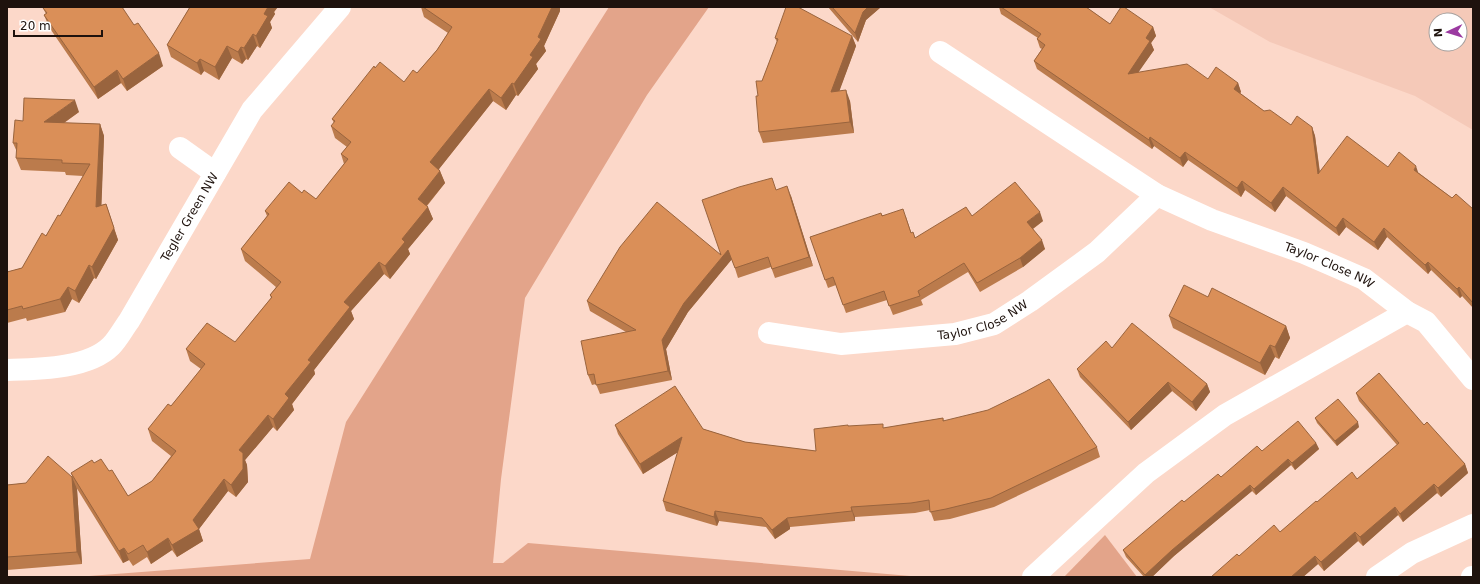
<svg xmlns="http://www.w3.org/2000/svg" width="1480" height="584" viewBox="0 0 1480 584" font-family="'DejaVu Sans',sans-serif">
	<rect width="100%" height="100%" fill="#fcd8c9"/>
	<!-- built -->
	<path fill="#f5c9b8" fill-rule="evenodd" d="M 1209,7 L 1473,7 L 1473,130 L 1415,96 L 1270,42 ZM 1436,20 L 1460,20 L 1460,44 L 1436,44 Z"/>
	<!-- green -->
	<g fill="#e3a48a">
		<polygon points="609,7 709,7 647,95 525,298 501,479 493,563 503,563 528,543 922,577 76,577 310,559 346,422"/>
		<polygon points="1105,535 1137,577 1064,577"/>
	</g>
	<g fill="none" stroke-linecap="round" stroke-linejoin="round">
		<!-- minor -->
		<g stroke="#fff" stroke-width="22">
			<path id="s1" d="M 940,52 L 1157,195 L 1212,220 L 1304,253 L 1364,279 L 1407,312 L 1426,322 L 1473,379"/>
			<polyline points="180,148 215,173"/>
			<path id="s2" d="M 769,333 L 841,344 L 955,334 L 994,324 L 1030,301 L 1097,252 L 1157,195"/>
			<path id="s3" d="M 7,370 C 38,369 88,369 111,346 C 118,339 123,329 129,321 L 252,110 L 340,7"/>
			<polyline points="1033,577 1146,473 1225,415 1407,312"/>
			<polyline points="1377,577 1412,553 1473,525"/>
			<polyline points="1472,577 1473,577"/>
		</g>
	</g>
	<!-- wall -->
	<g fill="#bb7b4c">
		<polygon points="190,7 277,7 277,8 274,12 275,14 270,22 272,28 260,48 257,46 248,60 246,59 242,64 232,58 219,80 204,71 201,75 171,57 167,45"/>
		<polygon points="421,7 560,7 560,11 544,46 546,51 536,64 538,69 518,96 516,95 506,110 493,101 439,169 445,183 427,206 433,219 408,249 410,254 390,279 384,274 351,311 354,319 314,370 315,374 292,404 294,410 277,431 273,427 245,460 247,465 248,482 236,497 228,491 199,529 203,541 177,557 172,550 151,564 147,557 133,566 129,560 123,563 76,487 77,489 82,564 7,570 7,485 26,483 72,476 71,473 94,463 109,471 128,496 152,481 171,456 152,441 148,429 171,406 201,369 190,361 186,349 235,342 271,298 270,295 276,287 245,261 241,249 267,216 265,211 302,193 316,199 344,164 341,154 347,147 335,138 331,126 334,123 332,119 375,68 404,82 417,73 437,50 448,33 424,17"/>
		<polygon points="828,7 881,7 866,20 858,42"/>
		<polygon points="999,7 1086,7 1110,24 1153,27 1156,36 1151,43 1154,50 1138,72 1208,79 1238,83 1241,92 1240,93 1264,111 1291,125 1312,127 1315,136 1320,172 1388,167 1419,173 1452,198 1473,209 1473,308 1462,296 1460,298 1431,270 1428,274 1387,237 1378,250 1346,227 1339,236 1286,196 1275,212 1245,190 1241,197 1188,160 1183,167 1154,146 1152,149 1037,69 1034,61 1042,49 1040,48 1037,39 1038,38 1001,14"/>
		<polygon points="43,8 163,66 127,91 121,83 98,99 49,27 44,15 46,14"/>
		<polygon points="852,36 856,46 839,91 850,101 854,133 763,143 759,132 758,96 762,81 777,42 775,38"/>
		<polygon points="79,112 64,123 100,124 104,136 101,205 106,204 118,240 96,279 94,278 79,303 72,299 65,312 27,321 26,318 7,323 7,272 22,268 60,216 83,176 66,175 65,172 21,170 16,158 17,152 13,143 23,121"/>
		<polygon points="791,196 813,266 775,278 771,267 738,278 732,259 688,312 666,349 672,380 600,394 596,384 592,385 588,375 626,332 590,311 587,301 721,255"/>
		<polygon points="882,215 906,217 911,232 915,238 972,216 1043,221 1033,229 1045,249 1023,267 980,292 968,272 921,300 923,305 893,315 887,300 846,313 836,285 828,288 810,237"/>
		<polygon points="1208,297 1286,326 1290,338 1279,359 1275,357 1265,375 1173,328 1169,316"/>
		<polygon points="1112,348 1207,384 1210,392 1196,411 1172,391 1131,430 1080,377 1077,369"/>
		<polygon points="1356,393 1424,425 1465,464 1468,473 1441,497 1437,493 1403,522 1398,515 1363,546 1358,541 1324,571 1318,564 1303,577 1211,577 1239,556 1280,532 1317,502 1357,479 1397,445 1359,401"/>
		<polygon points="943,418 944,421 1097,447 1100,457 994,507 950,519 934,521 930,510 915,513 855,517 855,521 790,527 790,529 775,539 766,527 719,521 717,526 666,511 663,501 678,452 643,474 618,434 615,425 703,429 745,442 816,451 848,426 884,428"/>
		<polygon points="1315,418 1359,427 1337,446 1317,423"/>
		<polygon points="1316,443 1319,449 1295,470 1291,465 1256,495 1252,491 1174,556 1152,577 1144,577 1126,557 1123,550 1184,502 1221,477 1262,451"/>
	</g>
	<!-- shaded-wall -->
	<g fill="#99643e">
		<polygon points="268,7 277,7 277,8 274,12 275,14 270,22 272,28 260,48 256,36 264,14"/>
		<polygon points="552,7 560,7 560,11 544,46 546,51 536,64 538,69 518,96 514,84 530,55"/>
		<polygon points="868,7 881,7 866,20 858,42 855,33 863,12"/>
		<polygon points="1153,27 1156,36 1151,43 1154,50 1131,83 1128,74 1146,38"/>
		<polygon points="253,34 257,46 248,60 244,48"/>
		<polygon points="852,36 856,46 835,103 831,92"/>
		<polygon points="227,46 232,58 219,80 215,67"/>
		<polygon points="241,47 246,59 242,64 238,52"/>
		<polygon points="159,53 163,66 127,91 123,79"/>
		<polygon points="200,59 204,71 201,75 197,63"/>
		<polygon points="117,70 121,83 98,99 94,87"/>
		<polygon points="512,83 516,95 506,110 501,98"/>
		<polygon points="1238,83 1241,92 1237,97 1234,89"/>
		<polygon points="489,89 493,101 435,174 430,162"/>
		<polygon points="846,90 850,101 854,133 850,122"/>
		<polygon points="75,100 79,112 48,134 44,122"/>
		<polygon points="100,124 104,136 101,219 96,207"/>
		<polygon points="1312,127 1315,136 1321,183 1318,174"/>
		<polygon points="1150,137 1154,146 1152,149 1149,140"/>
		<polygon points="1185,152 1188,160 1183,167 1180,158"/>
		<polygon points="1416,166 1419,175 1414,170"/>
		<polygon points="440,171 445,183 422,211 418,199"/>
		<polygon points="1242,181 1245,190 1241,197 1237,188"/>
		<polygon points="787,186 791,196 813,266 809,257"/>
		<polygon points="1283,187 1286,196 1275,212 1271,203"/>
		<polygon points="106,204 118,240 96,279 92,267"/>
		<polygon points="428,207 433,219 408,249 410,254 390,279 385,266 402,239"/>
		<polygon points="1040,212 1043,221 1031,230 1027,222"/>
		<polygon points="1343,218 1346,227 1339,236 1336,228"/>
		<polygon points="1384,228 1387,237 1378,250 1374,242"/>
		<polygon points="1042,240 1045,249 1023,267 1020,258"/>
		<polygon points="728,250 732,259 688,312 666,349 672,380 668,371 662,340 684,303"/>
		<polygon points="379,262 384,274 351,311 354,319 314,370 315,374 292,404 294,410 277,431 273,419 285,394 344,302"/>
		<polygon points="1428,262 1431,270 1428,274 1425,265"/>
		<polygon points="89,265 94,278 79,303 75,291"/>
		<polygon points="68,287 72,299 65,312 60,299"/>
		<polygon points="1459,287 1462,296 1460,298 1457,289"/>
		<polygon points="1286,326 1290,338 1279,359 1275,347"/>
		<polygon points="1270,345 1275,357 1265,375 1260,363"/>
		<polygon points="1168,382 1172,391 1131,430 1128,422"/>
		<polygon points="1207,384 1210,392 1196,411 1192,402"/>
		<polygon points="268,415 273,427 245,460 247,465 248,482 236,497 231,485 239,450"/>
		<polygon points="1358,422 1359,427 1337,446 1335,441"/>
		<polygon points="682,437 686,447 643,474 640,464"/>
		<polygon points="1316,443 1319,449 1295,470 1292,463"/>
		<polygon points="1288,459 1291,465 1256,495 1254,489"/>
		<polygon points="1465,464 1468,473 1441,497 1438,488"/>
		<polygon points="72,477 77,489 82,564 77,552"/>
		<polygon points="224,479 228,491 199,529 203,541 177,557 172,545"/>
		<polygon points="1434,484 1437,493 1403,522 1400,514"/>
		<polygon points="1250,485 1252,491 1174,556 1152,577 1146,577 1145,575 1172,550"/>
		<polygon points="851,507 855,517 855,521 852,511"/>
		<polygon points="1395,507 1398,515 1363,546 1360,537"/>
		<polygon points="715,511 719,521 717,526 714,517"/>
		<polygon points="787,518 790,527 790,529 775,539 772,530"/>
		<polygon points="1355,532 1358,541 1324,571 1321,562"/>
		<polygon points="168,538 172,550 151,564 147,552"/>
		<polygon points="124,548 129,560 123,563 119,551"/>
		<polygon points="1315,556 1318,564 1303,577 1291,577"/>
	</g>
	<!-- building -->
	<g fill="#da8f58" stroke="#99643e">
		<polygon points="44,7 122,7 134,25 138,23 159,53 123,79 117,70 94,87 44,15 47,13 43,8"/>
		<polygon points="190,7 268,7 264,14 268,16 256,36 253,34 244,48 241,47 238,52 227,46 215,67 200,59 197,63 167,45"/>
		<polygon points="423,7 552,7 538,37 541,39 530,55 533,57 514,84 512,83 501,98 489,89 430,162 440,171 418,199 428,207 402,239 405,242 385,266 379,262 344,302 350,307 308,360 311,362 285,394 289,398 273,419 268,415 239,450 243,453 243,469 231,485 224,479 193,520 199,529 172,545 168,538 147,552 143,545 128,554 124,548 119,551 71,473 92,460 94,463 101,459 109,471 112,470 128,496 152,481 176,451 148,429 168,404 171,406 205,364 186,349 207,323 235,342 272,297 270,295 281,282 241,249 269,214 265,211 289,182 302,193 304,190 316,199 348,159 341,154 351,142 331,126 335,121 332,119 374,66 375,68 380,62 404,82 413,70 417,73 437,50 452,27"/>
		<polygon points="786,7 798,7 852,36 831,92 846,90 850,122 759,132 756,96 758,96 756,81 762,81 778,39 775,38"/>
		<polygon points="832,7 868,7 863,12 855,33"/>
		<polygon points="1001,7 1086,7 1110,24 1121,7 1124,7 1153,27 1146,38 1150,41 1128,74 1187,64 1208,79 1216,67 1238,83 1234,89 1264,111 1270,110 1291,125 1297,116 1312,127 1318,174 1347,136 1388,167 1399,152 1416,166 1414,170 1452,198 1456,194 1473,209 1473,303 1459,287 1457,289 1428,262 1425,265 1384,228 1374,242 1343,218 1336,228 1283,187 1271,203 1242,181 1237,188 1185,152 1180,158 1150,137 1149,140 1034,61 1045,45 1037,39 1041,34"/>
		<polygon points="24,98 75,100 44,122 100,124 96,207 106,204 114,228 92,267 89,265 75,291 68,287 60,299 23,309 22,306 7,310 7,272 22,268 42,233 46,236 58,215 60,216 90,164 62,163 62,160 16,158 17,143 13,143 15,120 23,121"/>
		<polygon points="772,178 776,190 787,186 809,257 772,269 768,257 735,268 728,250 684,303 662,340 668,371 596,385 594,374 588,375 581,341 636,330 587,301 620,247 657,202 721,255 702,200 739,187"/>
		<polygon points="1015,182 1040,212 1027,222 1042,240 1020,258 977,283 964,263 918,291 920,296 889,306 884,291 843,305 833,277 825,280 810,237 881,213 882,216 903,209 911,233 913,232 915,238 966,207 972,216"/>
		<polygon points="1184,285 1208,297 1212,288 1286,326 1275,347 1270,345 1260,363 1169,316"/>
		<polygon points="1132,323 1207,384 1192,402 1168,382 1128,422 1077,369 1106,341 1112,348"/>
		<polygon points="1379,373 1424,425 1427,422 1465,464 1438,488 1434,484 1400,514 1395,507 1360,537 1355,532 1321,562 1315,556 1291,577 1211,577 1237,554 1239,556 1274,525 1280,532 1316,501 1317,502 1352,472 1357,479 1399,443 1356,393"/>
		<polygon points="1049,379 1097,447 991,498 946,509 930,512 929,500 911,503 851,507 852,511 787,518 786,519 772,530 762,518 715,511 714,517 663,501 682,437 640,464 615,425 675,386 703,429 745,442 816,451 814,429 848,425 848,426 883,424 883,428 943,418 943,421 988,410 1025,392"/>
		<polygon points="1338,399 1358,422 1335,441 1315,418"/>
		<polygon points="1298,421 1316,443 1292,463 1288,459 1254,489 1250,485 1172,550 1145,575 1123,550 1182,500 1184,502 1218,474 1221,477 1257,446 1262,451"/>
		<polygon points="48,456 72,477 77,552 7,557 7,485 26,483"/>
	</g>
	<g text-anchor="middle" stroke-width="3" stroke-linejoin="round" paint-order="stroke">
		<!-- street labels -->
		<g font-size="12" fill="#1e120d" stroke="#fff">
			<text dy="4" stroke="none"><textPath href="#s3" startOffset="260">Tegler Green NW</textPath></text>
			<text dy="4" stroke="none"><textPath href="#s1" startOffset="446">Taylor Close NW</textPath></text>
			<text dy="4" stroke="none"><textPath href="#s2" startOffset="218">Taylor Close NW</textPath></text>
		</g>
	</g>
	<!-- border -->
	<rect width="1480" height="584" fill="none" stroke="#1e120d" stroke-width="16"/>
	<!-- north arrow -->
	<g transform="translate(1448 32) rotate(266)"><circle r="19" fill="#ffffff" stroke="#a5a09e"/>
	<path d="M0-3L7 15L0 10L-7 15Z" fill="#9b3aa1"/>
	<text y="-6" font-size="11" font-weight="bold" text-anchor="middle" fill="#1e120d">N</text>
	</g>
	<!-- scale -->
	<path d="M14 30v6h88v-6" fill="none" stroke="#1e120d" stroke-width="2"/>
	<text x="20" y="30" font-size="12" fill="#1e120d" stroke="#ffffff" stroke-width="3" paint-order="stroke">20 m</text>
</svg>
